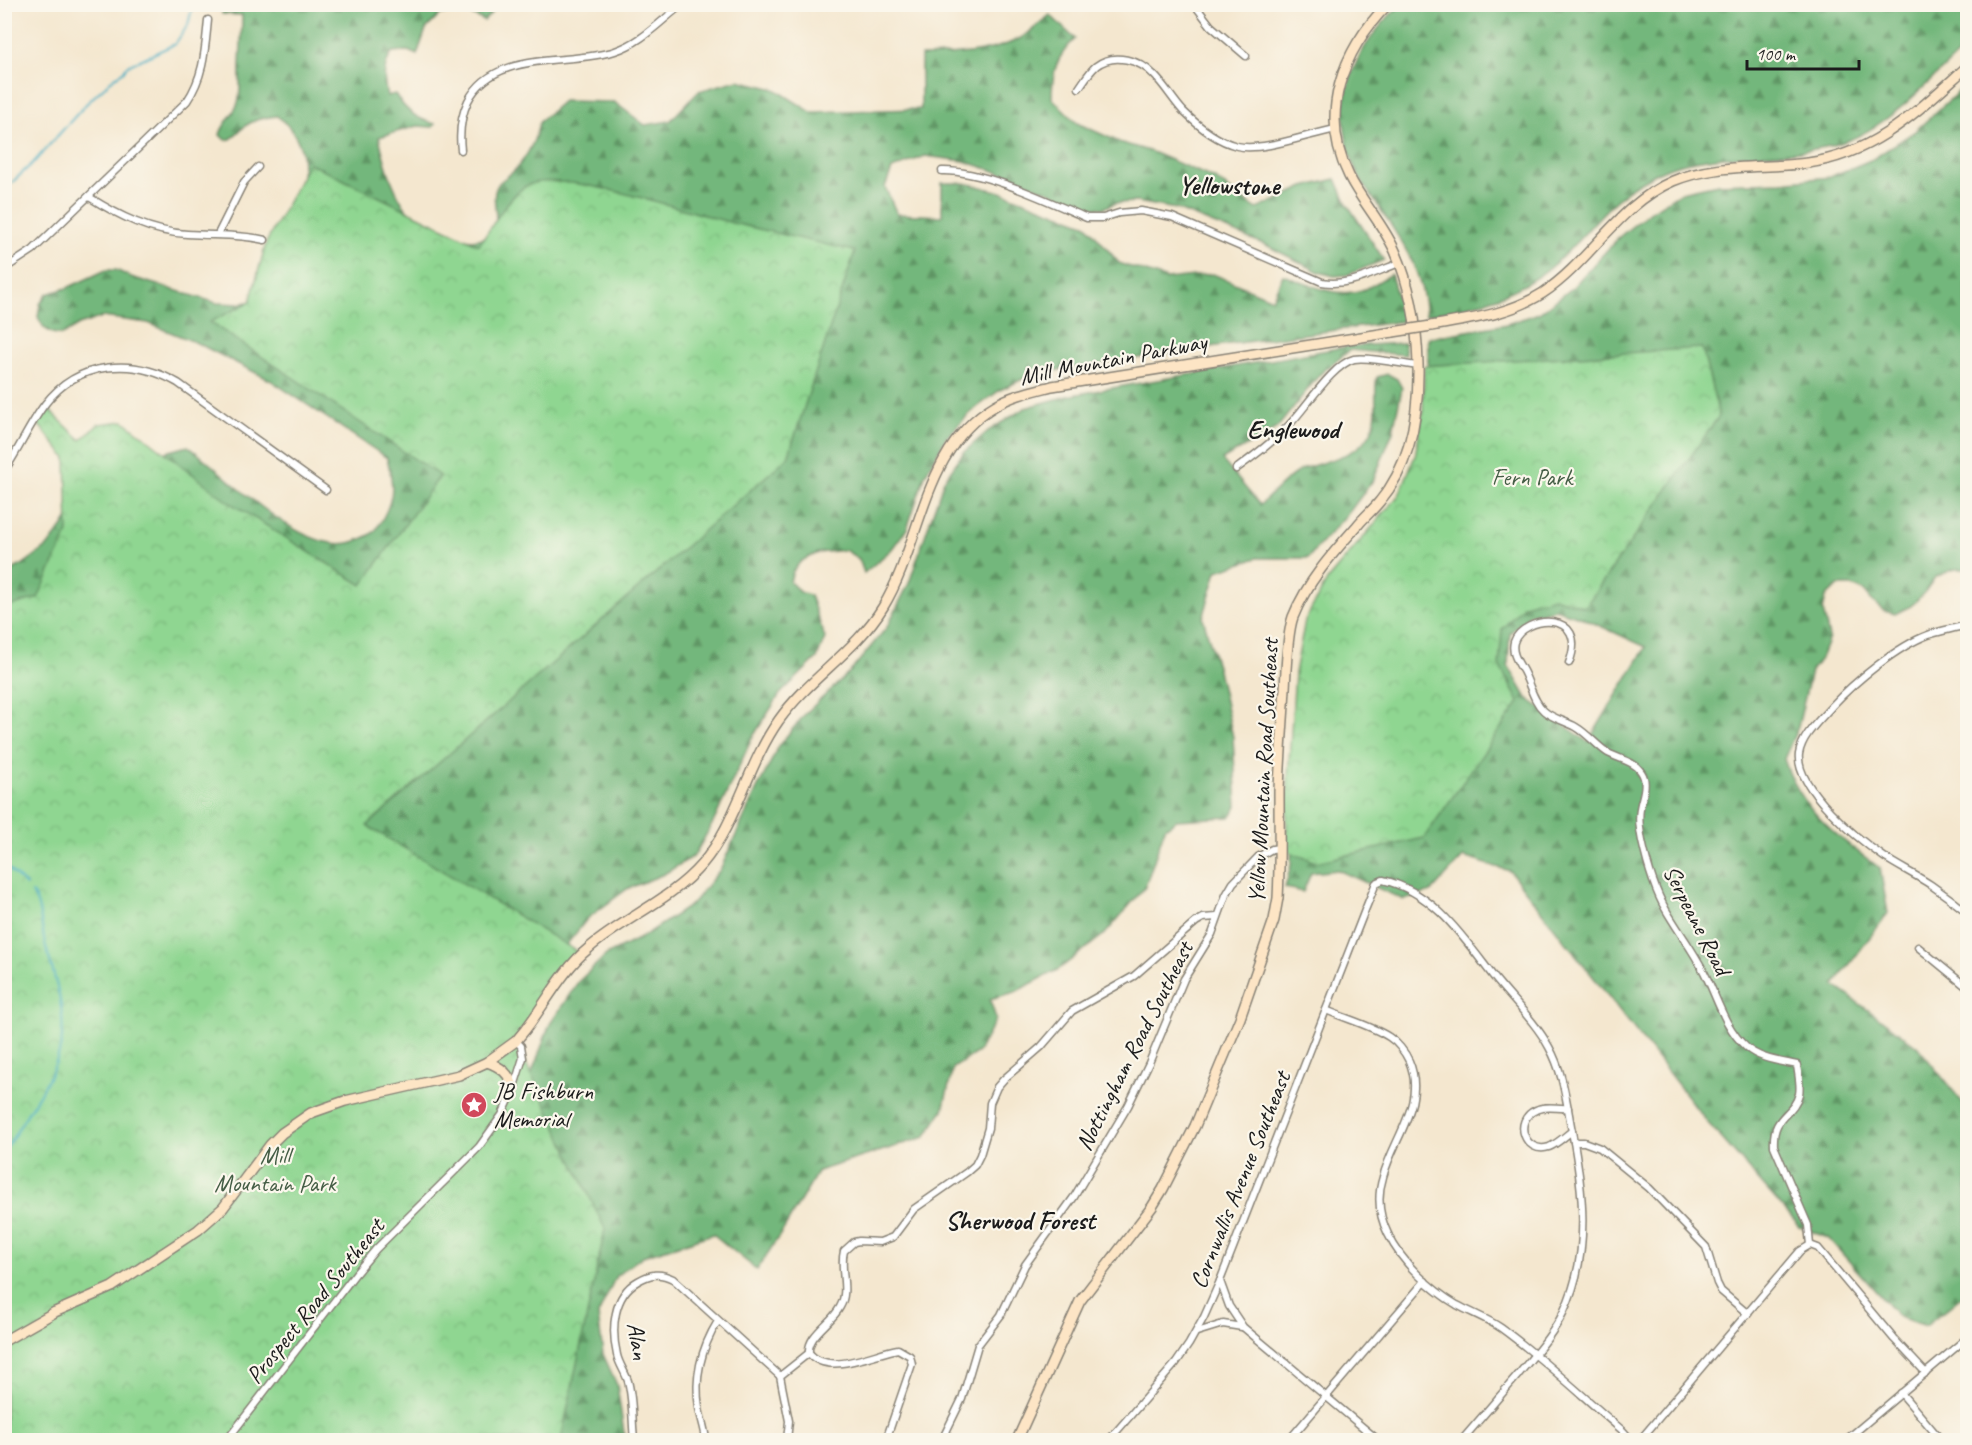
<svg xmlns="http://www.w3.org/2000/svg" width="1972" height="1445" viewBox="0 0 1972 1445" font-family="Caveat,sans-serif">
	<defs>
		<pattern id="forest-firs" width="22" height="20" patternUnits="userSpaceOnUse" patternTransform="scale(1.5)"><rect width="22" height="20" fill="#73b77b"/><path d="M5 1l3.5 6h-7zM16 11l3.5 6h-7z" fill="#5e9464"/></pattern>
		<pattern id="park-crowns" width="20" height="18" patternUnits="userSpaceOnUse" patternTransform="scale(1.5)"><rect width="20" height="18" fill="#8fd691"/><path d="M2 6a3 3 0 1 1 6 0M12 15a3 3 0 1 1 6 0" fill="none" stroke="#7bb77c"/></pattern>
	</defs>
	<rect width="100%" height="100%" fill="#fbf7ec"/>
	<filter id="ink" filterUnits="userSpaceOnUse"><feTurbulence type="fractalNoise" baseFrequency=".0167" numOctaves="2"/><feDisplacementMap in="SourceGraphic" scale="12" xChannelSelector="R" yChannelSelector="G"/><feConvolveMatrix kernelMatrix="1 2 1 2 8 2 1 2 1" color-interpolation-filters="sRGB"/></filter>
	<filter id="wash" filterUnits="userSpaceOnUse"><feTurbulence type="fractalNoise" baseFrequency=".008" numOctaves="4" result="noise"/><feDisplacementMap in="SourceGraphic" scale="24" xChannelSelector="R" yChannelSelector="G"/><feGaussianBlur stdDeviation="1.35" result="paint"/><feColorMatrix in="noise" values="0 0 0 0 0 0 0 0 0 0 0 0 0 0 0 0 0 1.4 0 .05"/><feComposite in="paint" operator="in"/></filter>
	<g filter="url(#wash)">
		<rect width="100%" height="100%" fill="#f4e7cf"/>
		<!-- forest -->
		<g fill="url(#forest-firs)" stroke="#486a4c" stroke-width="1.5" fill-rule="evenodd">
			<path d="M 223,5 L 505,5 L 497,7 L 484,21 L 465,11 L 441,14 L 426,29 L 417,55 L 408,51 L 392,52 C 383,67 383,79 387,96 L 395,94 C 406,111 415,118 435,124 L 433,127 L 417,126 L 379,137 C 385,164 395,201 416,220 C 424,227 445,232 455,236 C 465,241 481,242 489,233 C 505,218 486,198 500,182 C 504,178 510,175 514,171 C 527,157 536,140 539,122 L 563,101 L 614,102 L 645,125 L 670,121 L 699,91 L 738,80 L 775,89 L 811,112 L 921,109 L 921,56 C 954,55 989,54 1019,39 C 1030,33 1040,23 1050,15 L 1075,39 C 1056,57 1052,72 1052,98 L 1077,123 L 1119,142 L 1152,152 L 1215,179 L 1257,209 L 1304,187 L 1336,179 L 1347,204 L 1384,260 L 1347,275 L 1334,276 L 1319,272 L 1266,245 L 1176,209 L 1137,202 L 1116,203 L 1103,208 L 1089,207 L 1009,176 L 964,161 L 925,156 L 892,169 L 885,187 L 897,214 L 942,216 L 942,183 L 965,183 L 1001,192 L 1087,225 L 1119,263 L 1167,279 L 1213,274 L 1272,299 L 1283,275 C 1306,283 1337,299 1362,290 C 1372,287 1382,279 1391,274 L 1404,321 L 1230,344 L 1033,374 L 1000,390 L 972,411 L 946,438 L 925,475 L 907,529 L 891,550 L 864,573 L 859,559 L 845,550 L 818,553 L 801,561 L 793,571 L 790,582 L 800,592 L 810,595 L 825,638 L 817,658 L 780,694 L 752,738 L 714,821 L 694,856 L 664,874 L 627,889 L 587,919 L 560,953 L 5,1321 L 4,574 L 22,565 L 48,546 L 63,526 L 74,508 L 159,454 L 188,446 C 227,474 307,563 358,540 C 366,537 373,535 377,528 C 394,502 395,488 387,458 L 270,380 L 197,343 L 148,323 L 102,317 L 79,325 L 62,335 L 52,333 L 44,328 L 38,317 L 40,304 L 47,294 L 67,288 L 106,270 L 116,270 L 131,277 L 217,303 L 240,304 L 255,300 C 264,279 273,257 282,236 C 299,194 321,149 277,116 C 255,118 246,123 231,139 L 225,140 L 220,135 C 222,124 234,115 238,103 C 241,92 240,82 240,71 C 240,52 242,33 242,15 L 222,14 Z"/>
			<path d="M 1400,5 L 1967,5 L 1967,46 C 1930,80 1884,133 1834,145 C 1782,158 1728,151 1677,165 C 1666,168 1654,174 1644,180 C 1617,193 1589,230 1568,251 C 1528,293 1481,305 1426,315 C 1422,268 1402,242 1377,204 C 1371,195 1364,187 1359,177 C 1327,110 1349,53 1400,5 Z"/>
			<path d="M 1967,84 L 1967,569 L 1955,569 L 1935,577 L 1924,593 L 1911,606 L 1895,614 L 1884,611 L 1873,602 L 1864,591 L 1852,586 L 1838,586 L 1826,597 L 1823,610 L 1829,638 L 1822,656 L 1811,671 L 1798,727 L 1784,759 C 1800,809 1838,838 1880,868 L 1888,913 L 1834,985 L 1917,1046 L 1967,1108 L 1967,1292 L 1926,1326 L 1899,1317 L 1828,1238 L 1800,1227 L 1708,1123 L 1510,871 L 1463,857 L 1431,892 L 1404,900 L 1338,870 L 1311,873 L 1303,892 L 1285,888 L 1291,865 L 1293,777 L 1415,473 L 1428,375 L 1428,338 L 1507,324 L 1539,313 L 1571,289 L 1619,237 L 1651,211 L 1681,192 L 1718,184 L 1781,182 L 1830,177 L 1873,159 L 1914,132 ZM 1555,609 L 1583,618 L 1646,647 L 1588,742 L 1527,698 L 1508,665 L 1510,633 L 1529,615 Z"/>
			<path d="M 1404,343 L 1406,355 L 1350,350 L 1319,375 L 1277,428 L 1222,460 L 1260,505 C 1272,494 1285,479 1299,471 C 1323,460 1358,458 1371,432 C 1380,414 1373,396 1377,377 L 1388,374 L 1397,379 L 1402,388 L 1393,431 L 1374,479 L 1350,511 L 1308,558 L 1257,558 L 1217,571 L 1203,618 L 1218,670 L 1233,737 L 1237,807 L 1230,817 L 1177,820 L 1165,828 L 1145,887 L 1106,933 L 1059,969 L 1015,992 L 990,999 L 996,1019 L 978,1052 L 953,1068 L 943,1110 L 925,1137 L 818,1171 L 785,1227 L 757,1270 L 713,1234 L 643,1256 L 616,1276 L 598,1315 L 603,1354 L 617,1385 L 625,1440 L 243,1440 L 527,1086 L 550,1024 L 578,982 L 606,955 L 644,936 L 691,905 L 720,870 L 756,791 L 780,744 L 806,713 L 850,672 L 887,627 L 909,583 L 944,480 L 963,453 L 988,431 L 1025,408 L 1067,396 L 1350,346 Z"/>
		</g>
		<!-- park -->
		<g fill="url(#park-crowns)" stroke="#567956" stroke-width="1.5">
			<path d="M 309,163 L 479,245 C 492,227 508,195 528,185 C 561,169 690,212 729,222 C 771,232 813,242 855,251 L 788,457 L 367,826 L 580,953 L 515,1040 L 605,1229 L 561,1440 L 5,1440 L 4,608 L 38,598 L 68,532 L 66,458 L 38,424 L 47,408 L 81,440 L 99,424 L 124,421 L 230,503 L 362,585 L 440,476 L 210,322 L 250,302 L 266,243 Z"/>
			<polygon points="1702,348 1719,416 1585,607 1554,597 1524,605 1502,629 1499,665 1519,702 1424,838 1316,862 1286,851 1288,776 1295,673 1305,620 1328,579 1399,495 1415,456 1423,412 1424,366"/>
		</g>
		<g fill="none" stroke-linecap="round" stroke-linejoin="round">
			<!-- stream -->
			<g stroke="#44adc3" stroke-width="2">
				<polyline points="4,190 35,161 87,103 114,78 123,72 127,66 175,44 188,25 193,4"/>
				<polyline points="4,865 26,885"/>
				<path d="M 4,1151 C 13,1140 18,1128 26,1116 C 41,1091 59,1067 62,1037 C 65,1007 54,975 46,947 C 41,930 42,908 32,893"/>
			</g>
		</g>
	</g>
	<g filter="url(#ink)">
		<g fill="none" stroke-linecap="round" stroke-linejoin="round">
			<!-- street casing -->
			<g stroke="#888276" stroke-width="9">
				<g id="street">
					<polyline points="1194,4 1211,26 1246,56"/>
					<path d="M 1079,88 C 1084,81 1089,72 1096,66 C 1114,52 1140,60 1154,75 C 1165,86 1173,100 1183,111 C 1197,125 1217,141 1237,146 C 1262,152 1309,134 1336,129"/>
					<path d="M 461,150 C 459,133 461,116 468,101 C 494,49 569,66 615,51 C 643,42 660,21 683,4"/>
					<path d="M 942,171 C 983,170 1048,201 1087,218 L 1103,218 L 1119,213 L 1141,211 L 1172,217 L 1322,282 C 1350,287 1374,272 1400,263"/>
					<path d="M 89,197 C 119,216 151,232 187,234 C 214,236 239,234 265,240"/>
					<polyline points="218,234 244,182 258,167"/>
					<path d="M 4,269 L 33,250 L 187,101 C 204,76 205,50 208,20"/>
					<path d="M 1236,469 C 1255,455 1273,442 1289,425 C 1305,409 1333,364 1354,359 C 1368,356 1402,364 1418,366"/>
					<path d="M 4,471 C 19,450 29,425 45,404 C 78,361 133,357 178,383 L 326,490"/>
					<path d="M 1968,625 C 1954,628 1940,631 1928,635 C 1898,646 1854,682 1832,706 C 1820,720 1802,735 1799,754 C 1795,788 1858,839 1884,857 C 1899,867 1916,875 1931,885 C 1944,894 1956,903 1968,913"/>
					<path d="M 1569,663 C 1590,609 1523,615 1514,642 C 1511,653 1518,662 1523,671 C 1530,684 1533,701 1544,711 C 1553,719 1566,721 1576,727 C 1588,734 1597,746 1608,753 C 1617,758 1629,760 1637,767 C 1640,770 1643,774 1644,778 C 1647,789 1641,799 1640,809 C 1638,820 1640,830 1642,841 C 1647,864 1654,889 1666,910 C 1678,931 1693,950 1704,972 C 1717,997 1724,1027 1746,1047 C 1759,1059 1779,1061 1797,1065 C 1798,1074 1801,1085 1799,1094 C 1793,1117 1772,1114 1774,1146 L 1808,1225 L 1810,1245"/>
					<polyline points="1918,947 1968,988"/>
					<path d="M 1326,1010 C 1346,1019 1370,1025 1389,1037 C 1397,1042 1405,1052 1409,1061 C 1427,1103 1393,1138 1383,1177 C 1377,1196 1379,1216 1388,1234 C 1402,1263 1430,1289 1457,1305 C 1472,1313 1488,1319 1501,1328 C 1544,1359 1583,1397 1623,1431 L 1631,1440"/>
					<path d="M 1568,1108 C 1558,1109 1545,1105 1536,1110 C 1512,1120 1525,1155 1549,1147 C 1557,1144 1565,1136 1572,1131"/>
					<polyline points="1574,1142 1584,1142 1600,1148 1649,1188 1706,1247 1717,1283 1721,1291 1748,1314"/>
					<polyline points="1810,1245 1818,1248 1894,1339 1926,1373"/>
					<polyline points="1220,1281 1229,1306 1243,1327 1378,1440"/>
					<polyline points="1197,1332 1223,1324 1242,1327"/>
					<path d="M 809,1353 C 807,1335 832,1323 840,1307 C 850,1290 839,1270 844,1251 L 854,1242 L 859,1241 L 880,1242 L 893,1237 L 914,1209 L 967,1172 L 975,1165 L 980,1155 L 988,1128 L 990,1103 L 997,1087 L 1004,1079 L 1041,1047 L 1072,1011 L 1134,976 L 1196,922 L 1203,918 L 1217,917"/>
					<path d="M 809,1353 C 829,1377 873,1353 898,1349 L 910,1356 L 912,1364 L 886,1440"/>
					<polyline points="780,1376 789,1421 787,1440"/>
					<polyline points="780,1376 809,1353"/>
					<polyline points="1901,1393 1941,1440"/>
					<polyline points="227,1440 356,1273 376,1249 479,1147 502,1115 511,1096 523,1058 521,1046 516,1041"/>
					<path d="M 634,1440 C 632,1421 633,1399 628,1381 C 625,1372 619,1364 617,1355 C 611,1329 613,1295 638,1281 C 650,1274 660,1272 673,1279 L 780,1376"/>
					<path d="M 706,1440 C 705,1429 701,1419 699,1408 C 694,1377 702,1347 718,1321"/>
					<polyline points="942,1440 962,1399 978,1345 1001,1315 1025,1265 1074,1197 1128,1106 1149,1063 1184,979 1212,934 1226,895 1233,883 1258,857 1272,849 1280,848"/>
					<path d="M 1109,1440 L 1176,1363 L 1189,1344 L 1204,1317 L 1220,1281 L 1365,910 L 1376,883 L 1383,880 C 1434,892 1463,937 1493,976 C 1511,999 1535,1021 1549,1047 C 1563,1072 1566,1099 1571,1126 C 1583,1188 1592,1253 1563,1313 C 1552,1336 1534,1355 1518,1375 C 1499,1397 1480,1419 1462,1440"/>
					<polyline points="1289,1440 1425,1281"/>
					<polyline points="1640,1440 1800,1251 1810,1245"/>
					<polyline points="1846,1440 1968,1337"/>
				</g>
			</g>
			<!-- secondary casing -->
			<g stroke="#888276" stroke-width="12">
				<g id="secondary">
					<path d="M 1431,326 C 1469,319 1509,315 1543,293 C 1591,261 1618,205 1673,181 C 1716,163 1763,169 1808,163 C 1876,154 1919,109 1968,66"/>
					<path d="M 487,1062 C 502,1067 509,1074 514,1088"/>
					<path d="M 4,1341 L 55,1312 L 112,1287 L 198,1230 L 223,1208 L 270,1145 L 282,1133 L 311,1113 L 345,1101 L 459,1075 L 487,1062 L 516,1041 L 525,1030 C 546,1003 562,970 589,948 C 624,918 671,900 702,864 C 737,823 747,765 779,720 C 809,678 856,651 883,607 C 923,541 922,448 996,405 C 1013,395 1033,391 1052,386 L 1393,332"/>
					<path d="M 1017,1440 L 1080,1301 L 1152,1207 L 1163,1189 L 1195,1126 L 1240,1018 L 1274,920 L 1278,898 C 1280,862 1279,827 1279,791 C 1280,757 1283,723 1285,689 C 1286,670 1287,634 1293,617 C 1307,582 1332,554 1357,526 C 1364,517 1373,510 1380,501 C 1412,463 1419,412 1418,364 C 1417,324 1411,287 1395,251 C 1383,224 1362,202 1349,176 C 1318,114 1342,51 1388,4"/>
				</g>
			</g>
			<!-- street -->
			<use href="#street" stroke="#fff" stroke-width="6"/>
			<!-- secondary -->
			<use href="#secondary" stroke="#fde5c5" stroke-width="9"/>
			<!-- secondary-bridge casing -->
			<g stroke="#888276" stroke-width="12" stroke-linecap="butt">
				<polyline id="secondary-bridge" points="1393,332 1431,326"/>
			</g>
			<!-- secondary-bridge -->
			<use href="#secondary-bridge" stroke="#fde5c5" stroke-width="9"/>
		</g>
	</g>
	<!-- icons -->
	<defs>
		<g id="sight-disc" transform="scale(1.35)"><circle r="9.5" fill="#d1495b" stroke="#fbf7ec"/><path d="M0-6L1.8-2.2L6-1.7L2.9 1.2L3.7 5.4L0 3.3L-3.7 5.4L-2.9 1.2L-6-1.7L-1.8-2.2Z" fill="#fff"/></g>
	</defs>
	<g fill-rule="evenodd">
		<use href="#sight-disc" x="474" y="1105"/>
	</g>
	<g text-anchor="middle" stroke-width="4.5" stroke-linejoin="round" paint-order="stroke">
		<!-- street labels -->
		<g font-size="24" fill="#1c1c1c" stroke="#fbf7ec">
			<text transform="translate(1113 359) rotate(-11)" y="8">Mill Mountain Parkway</text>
			<text transform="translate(1263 771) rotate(-87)" y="8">Yellow Mountain Road Southeast</text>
			<text transform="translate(1697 920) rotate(63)" y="8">Serpeane Road</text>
			<text transform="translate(1134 1046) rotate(-63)" y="8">Nottingham Road Southeast</text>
			<text transform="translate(1240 1180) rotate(-68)" y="8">Cornwallis Avenue Southeast</text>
			<text transform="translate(315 1301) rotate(-51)" y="8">Prospect Road Southeast</text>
			<text transform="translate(638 1341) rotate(81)" y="8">Alan</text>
		</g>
		<!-- park labels -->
		<g font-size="24" fill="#445d45" stroke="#fbf7ec">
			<text x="1532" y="485">Fern Park</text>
			<text x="275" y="1163">Mill<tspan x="275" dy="28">Mountain Park</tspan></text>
		</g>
		<!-- poi labels -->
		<g font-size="24" fill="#1c1c1c" stroke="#fbf7ec" text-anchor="start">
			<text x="494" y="1099">JB Fishburn<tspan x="494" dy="28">Memorial</tspan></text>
		</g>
		<!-- neighbourhood labels -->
		<g font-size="26" font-weight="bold" fill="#1c1c1c" stroke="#fbf7ec">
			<text x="1229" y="194">Yellowstone</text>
			<text x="1293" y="438">Englewood</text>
			<text x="1020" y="1229">Sherwood Forest</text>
		</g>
	</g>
	<!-- margin -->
	<rect width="1972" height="1445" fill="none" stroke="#fbf7ec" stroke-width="24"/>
	<!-- scale -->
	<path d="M1747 60v9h112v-9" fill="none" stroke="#1c1c1c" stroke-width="3"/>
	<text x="1756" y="60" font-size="18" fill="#1c1c1c" stroke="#fbf7ec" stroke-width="4.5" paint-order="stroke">100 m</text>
</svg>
